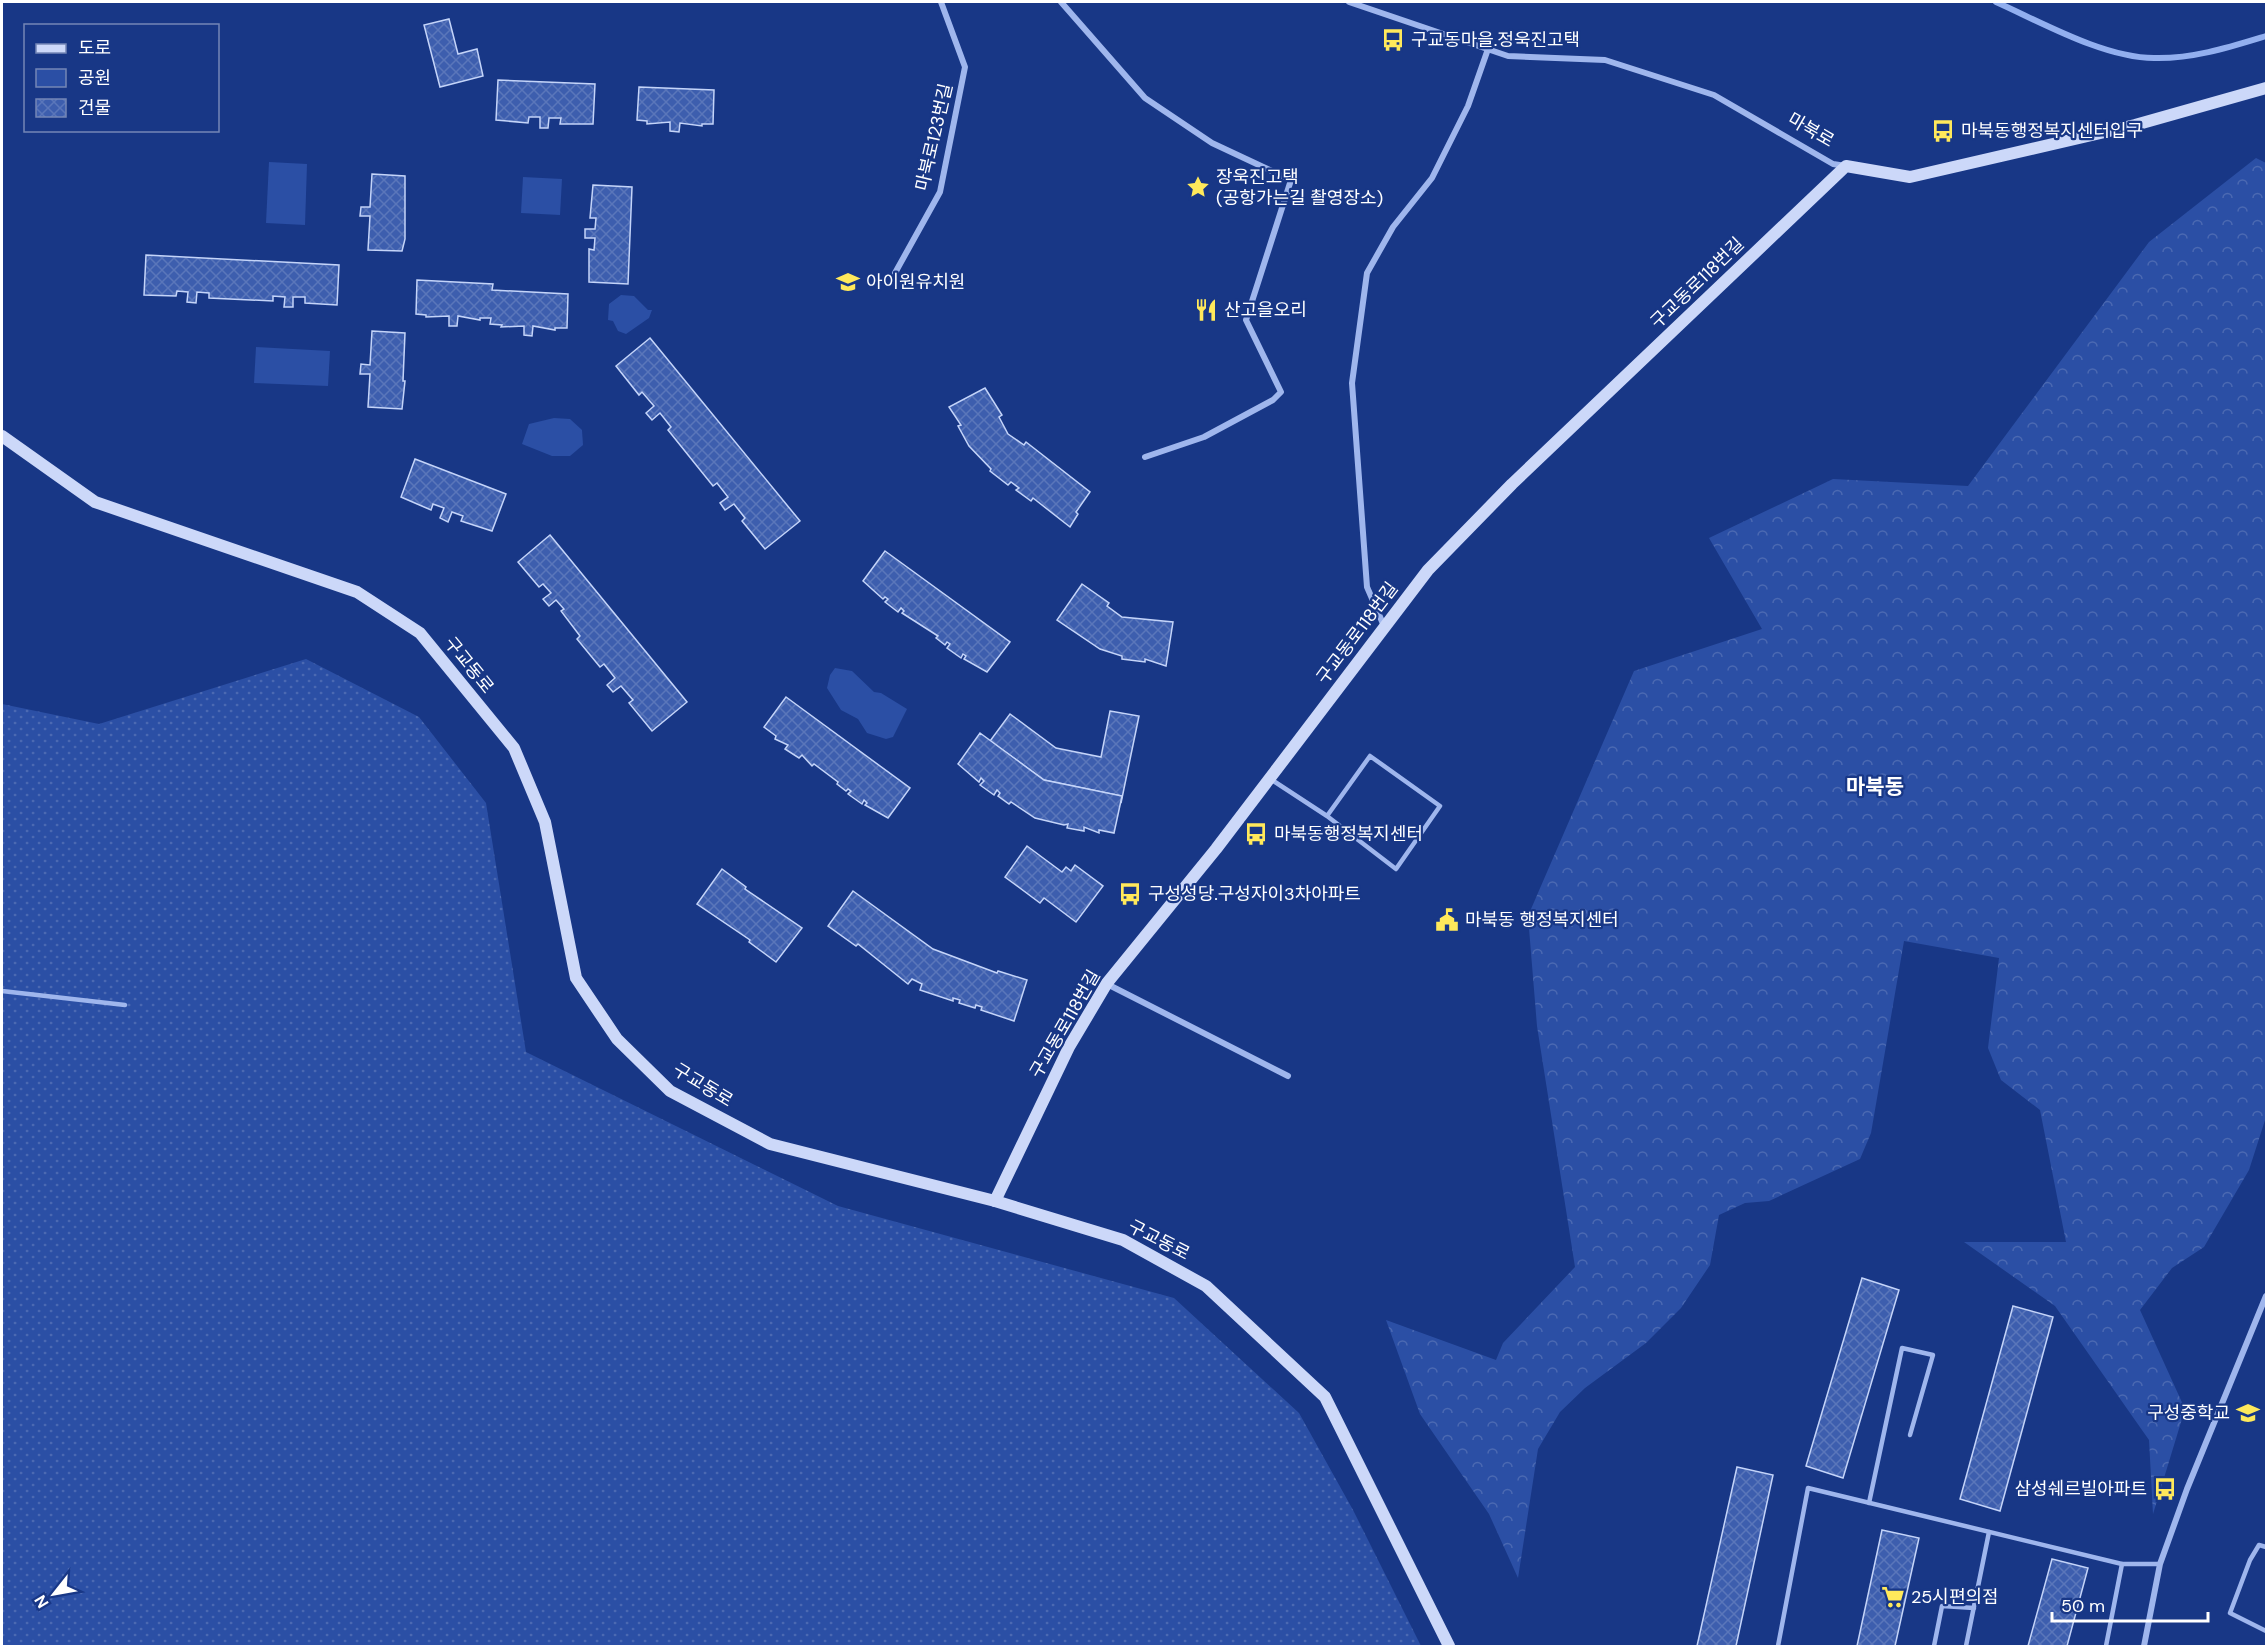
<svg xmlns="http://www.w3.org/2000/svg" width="2268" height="1648" viewBox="0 0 2268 1648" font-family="'DM Sans','Noto Sans KR',sans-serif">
	<defs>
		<pattern id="grass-dots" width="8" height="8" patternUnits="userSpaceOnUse" patternTransform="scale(1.5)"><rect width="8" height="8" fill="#2b4fa5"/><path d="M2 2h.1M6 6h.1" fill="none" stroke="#4b69b2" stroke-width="1.8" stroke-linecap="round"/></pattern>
		<pattern id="forest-crowns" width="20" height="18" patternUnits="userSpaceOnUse" patternTransform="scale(1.5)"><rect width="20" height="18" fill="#2b4fa5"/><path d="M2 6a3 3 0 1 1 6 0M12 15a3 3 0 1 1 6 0" fill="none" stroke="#4b69b2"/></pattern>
		<pattern id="building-cross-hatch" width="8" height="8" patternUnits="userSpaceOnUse" patternTransform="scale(1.5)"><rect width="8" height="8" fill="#3d5eae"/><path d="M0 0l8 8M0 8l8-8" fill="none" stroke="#5a76ba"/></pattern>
	</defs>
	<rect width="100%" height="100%" fill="#183786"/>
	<!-- grass -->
	<polygon fill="url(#grass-dots)" points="306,659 419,717 486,803 526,1052 838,1206 1174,1298 1299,1413 1353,1510 1421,1646 2,1646 2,704 99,724"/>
	<!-- forest -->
	<polygon fill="url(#forest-crowns)" points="2256,158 2266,163 2266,1117 2249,1170 2204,1247 2172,1268 2140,1310 2185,1409 2153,1514 2149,1440 2055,1306 1964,1242 2066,1242 2040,1110 2001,1080 1988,1048 1999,958 1904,941 1871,1133 1860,1159 1769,1201 1745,1203 1719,1215 1710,1265 1681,1308 1646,1343 1585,1388 1560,1412 1538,1449 1518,1578 1489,1514 1420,1414 1386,1320 1496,1360 1503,1343 1575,1267 1537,1026 1528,916 1634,671 1762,629 1709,538 1833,479 1968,486 2149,242"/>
	<!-- park -->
	<g fill="#2b4fa5">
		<polygon points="269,162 307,164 305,225 266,223"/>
		<polygon points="523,177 562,179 560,215 521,213"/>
		<polygon points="621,295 634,296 648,310 652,310 649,318 626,334 618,331 613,321 608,320 609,304"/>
		<polygon points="256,347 330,351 328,386 254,383"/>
		<polygon points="554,418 570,419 582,430 583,445 570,456 552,456 522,444 529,424"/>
		<polygon points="835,668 852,671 874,692 881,693 907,709 893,737 886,739 867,733 858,719 841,710 827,688 830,675"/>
	</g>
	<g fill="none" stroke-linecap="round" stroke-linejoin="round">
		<!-- stream -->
		<path stroke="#92afef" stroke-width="6" d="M 1996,2 C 2041,22 2104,58 2154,58 C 2193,59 2230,47 2266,36"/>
	</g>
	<!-- building -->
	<g fill="url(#building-cross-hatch)" stroke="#c4d4f9" stroke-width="1.5">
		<polygon points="449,19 458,54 477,49 483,76 440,87 424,25"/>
		<polygon points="498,80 595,84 593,124 560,124 561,118 549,118 548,128 540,128 540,117 529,117 528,123 496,120"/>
		<polygon points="639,87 714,90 713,124 702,124 702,126 680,123 679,132 670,131 670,122 647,124 647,121 637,120"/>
		<polygon points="372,174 405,176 405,239 402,251 368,250 370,216 360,216 361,207 370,207"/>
		<polygon points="593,185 632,187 628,284 589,282 589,249 594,250 595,238 585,238 585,229 595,229 596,218 590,218"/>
		<polygon points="146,255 339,265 337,305 305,303 305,297 293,297 293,307 284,307 285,297 273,296 273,301 209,298 209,293 197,292 196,303 187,302 188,292 177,291 176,296 144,295"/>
		<polygon points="417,280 493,284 492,290 568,294 567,328 555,328 555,330 533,326 532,336 524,335 524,326 501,327 502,325 490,324 491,318 480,318 480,320 458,316 457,326 449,326 449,316 426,317 426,315 416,314"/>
		<polygon points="372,331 405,333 403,381 405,381 402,409 368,407 370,374 360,374 361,364 370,365"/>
		<polygon points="650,338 800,521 765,549 742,521 745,518 734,504 725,510 720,503 728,497 717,483 713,486 668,430 671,427 660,413 652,420 646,413 654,406 642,392 639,395 616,366"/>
		<polygon points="985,388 1002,415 999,417 1008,434 1024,445 1026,442 1090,492 1076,512 1078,514 1070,527 1033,498 1031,501 1016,490 1019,488 1011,482 1008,485 990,471 991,469 969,446 958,426 961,425 949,407"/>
		<polygon points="415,459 506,494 492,531 461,521 463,516 452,512 448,522 440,518 444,508 433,504 431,510 401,497"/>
		<polygon points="550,535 687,702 652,731 629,703 633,700 621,686 613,692 607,685 615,678 604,664 600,667 577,639 580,636 561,611 564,609 556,600 549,606 543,599 551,593 543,584 539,587 518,562"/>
		<polygon points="885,551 1010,642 987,672 964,659 966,656 963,654 961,658 947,648 950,644 947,642 945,645 936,638 938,636 902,613 904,611 901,608 898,612 885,602 888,599 885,597 883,599 863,581"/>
		<polygon points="1082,584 1109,603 1107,606 1122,617 1173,622 1166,666 1145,659 1145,662 1122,659 1122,656 1100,649 1057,620"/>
		<polygon points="786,697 910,788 888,818 865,805 867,803 864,800 862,804 848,794 851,791 848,789 846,791 837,784 838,782 814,764 812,766 802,755 799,758 785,749 788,745 775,739 776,736 764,727"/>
		<polygon points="1110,711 1139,716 1121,803 1122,796 1044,780 990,741 1010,714 1056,748 1101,757"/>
		<polygon points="980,733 1044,780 1122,796 1114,833 1099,830 1099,833 1084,827 1084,831 1067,828 1068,824 1064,825 1035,818 1011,802 1009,804 998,796 1000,793 997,790 994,795 980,785 984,781 981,778 979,782 958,764"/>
		<polygon points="1027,846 1062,872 1066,867 1071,871 1075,865 1103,886 1076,922 1044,898 1040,903 1005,877"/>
		<polygon points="722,869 746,887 745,889 802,928 776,962 749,942 750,940 697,904"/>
		<polygon points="853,891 933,949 997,973 998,971 1027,980 1014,1021 981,1010 982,1007 976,1005 975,1008 959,1003 960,1000 953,998 953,1001 920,990 922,984 912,979 908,984 858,944 856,946 828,926"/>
		<polygon points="1862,1278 1899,1290 1843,1478 1806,1466"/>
		<polygon points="2013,1306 2053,1317 2000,1511 1960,1499"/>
		<polygon points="1737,1467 1773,1475 1736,1646 1697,1646"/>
		<polygon points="1882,1530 1919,1538 1895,1646 1857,1646"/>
		<polygon points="2052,1559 2088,1568 2067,1646 2028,1646"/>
	</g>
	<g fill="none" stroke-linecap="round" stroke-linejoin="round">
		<!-- lane -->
		<g stroke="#9fb6ed" stroke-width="4.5">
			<polyline points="1272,780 1327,816 1396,869 1440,806 1370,756 1327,816"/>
			<polyline points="2,991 125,1005"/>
			<polyline points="1869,1503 1902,1348 1933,1355 1910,1435"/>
			<polyline points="2266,1547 2259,1545 2250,1560 2230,1613 2266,1631"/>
			<polyline points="1778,1646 1808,1488 2122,1564 2160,1564"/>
			<polyline points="1934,1646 1942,1606 1974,1608"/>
			<polyline points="1966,1646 1989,1532"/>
			<polyline points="2106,1646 2122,1564"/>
		</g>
		<!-- street -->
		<g stroke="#9fb6ed" stroke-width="6">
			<polyline points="1061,2 1145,98 1212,143 1291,180 1246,320 1281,392 1273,400 1204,437 1145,457"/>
			<polyline points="1349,2 1508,56 1605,60 1714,95 1833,164 1846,166"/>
			<polyline points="895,273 940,192 965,67 941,2"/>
			<polyline points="1384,626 1367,587 1352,383 1367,273 1393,227 1432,178 1468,106 1488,49"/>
			<polyline points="1107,984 1288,1076"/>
			<polyline points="2144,1646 2160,1564 2187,1489 2266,1296"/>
		</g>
		<!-- secondary -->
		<g stroke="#ccd8f9" stroke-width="12">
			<polyline points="2,436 95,502 357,592 420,633 514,748 545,822 576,978 617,1039 670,1091 770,1144 995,1201 1123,1240 1206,1286 1325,1397 1449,1646"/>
			<polyline points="995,1201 1069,1047 1107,983 1216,849 1428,570 1512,484 1846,166 1910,177 2135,125 2266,88"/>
		</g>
	</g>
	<!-- icons -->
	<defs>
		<g id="bus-bare" transform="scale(1.8)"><path d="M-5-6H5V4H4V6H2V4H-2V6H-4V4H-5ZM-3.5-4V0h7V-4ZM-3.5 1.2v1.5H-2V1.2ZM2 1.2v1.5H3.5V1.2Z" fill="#ffe95b" stroke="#183786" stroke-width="2.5" paint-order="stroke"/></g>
		<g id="sight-bare" transform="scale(1.8)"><path d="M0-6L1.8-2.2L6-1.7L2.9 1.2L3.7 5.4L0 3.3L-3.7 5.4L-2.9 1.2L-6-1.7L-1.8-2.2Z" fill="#ffe95b" stroke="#183786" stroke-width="2.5" paint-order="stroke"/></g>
		<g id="school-bare" transform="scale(1.8)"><path d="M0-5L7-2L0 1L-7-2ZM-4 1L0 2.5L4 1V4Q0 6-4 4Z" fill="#ffe95b" stroke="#183786" stroke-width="2.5" paint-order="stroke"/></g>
		<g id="restaurant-bare" transform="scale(1.8)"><path d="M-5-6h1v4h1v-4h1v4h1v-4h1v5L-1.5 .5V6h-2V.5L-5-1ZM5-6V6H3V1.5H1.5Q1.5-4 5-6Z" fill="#ffe95b" stroke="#183786" stroke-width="2.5" paint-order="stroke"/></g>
		<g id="civic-bare" transform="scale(1.8)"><path d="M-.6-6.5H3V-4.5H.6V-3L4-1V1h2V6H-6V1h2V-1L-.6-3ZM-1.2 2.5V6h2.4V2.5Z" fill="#ffe95b" stroke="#183786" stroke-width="2.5" paint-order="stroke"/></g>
		<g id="supermarket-bare" transform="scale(1.8)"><path d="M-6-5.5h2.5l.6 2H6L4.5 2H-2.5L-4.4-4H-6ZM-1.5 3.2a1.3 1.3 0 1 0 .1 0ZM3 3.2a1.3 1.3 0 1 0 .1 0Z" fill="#ffe95b" stroke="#183786" stroke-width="2.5" paint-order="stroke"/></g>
	</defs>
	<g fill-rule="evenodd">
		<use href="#bus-bare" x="1393" y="40"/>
		<use href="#bus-bare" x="1943" y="131"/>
		<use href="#sight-bare" x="1198" y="187"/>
		<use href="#school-bare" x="848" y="282"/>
		<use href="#restaurant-bare" x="1206" y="310"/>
		<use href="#bus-bare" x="1256" y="834"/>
		<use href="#bus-bare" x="1130" y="894"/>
		<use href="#civic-bare" x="1447" y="920"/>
		<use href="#school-bare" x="2248" y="1413"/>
		<use href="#bus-bare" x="2165" y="1489"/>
		<use href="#supermarket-bare" x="1893" y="1597"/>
	</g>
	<g text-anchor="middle" stroke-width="4.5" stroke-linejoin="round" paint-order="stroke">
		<!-- poi labels -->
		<g font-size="18" fill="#fff" stroke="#183786" text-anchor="start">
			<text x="1411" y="46">구교동마을.정욱진고택</text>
			<text x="1961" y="137">마북동행정복지센터입구</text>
			<text x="1216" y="183">장욱진고택<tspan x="1216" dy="21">(공항가는길 촬영장소)</tspan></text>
			<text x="866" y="288">아이원유치원</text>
			<text x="1224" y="316">산고을오리</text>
			<text x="1274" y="840">마북동행정복지센터</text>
			<text x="1148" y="900">구성성당.구성자이3차아파트</text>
			<text x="1465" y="926">마북동 행정복지센터</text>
			<text x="2230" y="1419" text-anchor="end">구성중학교</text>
			<text x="2147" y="1495" text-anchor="end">삼성쉐르빌아파트</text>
			<text x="1911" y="1603">25시편의점</text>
		</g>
		<!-- street labels -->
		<g font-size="18" fill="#fff" stroke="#183786">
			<text transform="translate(1811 130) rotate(30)" y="6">마북로</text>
			<text transform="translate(934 137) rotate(-77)" y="6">마북로123번길</text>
			<text transform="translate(1697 283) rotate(-44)" y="6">구교동로118번길</text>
			<text transform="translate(1357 633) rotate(-53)" y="6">구교동로118번길</text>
			<text transform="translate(469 665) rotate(51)" y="6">구교동로</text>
			<text transform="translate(1065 1024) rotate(-60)" y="6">구교동로118번길</text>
			<text transform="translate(703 1085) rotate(31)" y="6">구교동로</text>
			<text transform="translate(1159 1240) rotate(27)" y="6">구교동로</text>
		</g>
		<!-- quarter labels -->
		<g font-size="21" font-weight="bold" fill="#fff" stroke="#183786">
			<text x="1875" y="794">마북동</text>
		</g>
	</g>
	<!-- border -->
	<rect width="2268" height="1648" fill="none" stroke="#ffffff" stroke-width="6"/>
	<!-- legend -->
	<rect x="24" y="24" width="195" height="108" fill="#183786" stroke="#7487b6" stroke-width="1.5"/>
	<rect x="36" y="44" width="30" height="9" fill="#ccd8f9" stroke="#7487b6" stroke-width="1.5"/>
	<text x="78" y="54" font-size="18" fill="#ffffff">도로</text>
	<rect x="36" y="69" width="30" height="18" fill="#2b4fa5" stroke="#7487b6" stroke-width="1.5"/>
	<text x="78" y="84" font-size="18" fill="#ffffff">공원</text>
	<rect x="36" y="99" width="30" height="18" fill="url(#building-cross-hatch)" stroke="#7487b6" stroke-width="1.5"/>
	<text x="78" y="114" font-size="18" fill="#ffffff">건물</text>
	<!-- north arrow -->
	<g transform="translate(54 1594) rotate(239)" stroke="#183786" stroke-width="4.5" paint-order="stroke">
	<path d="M0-4.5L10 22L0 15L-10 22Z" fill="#ffffff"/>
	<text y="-9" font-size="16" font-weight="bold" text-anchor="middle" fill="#ffffff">N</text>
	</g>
	<!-- scale -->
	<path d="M2052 1612v9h156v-9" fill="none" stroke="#ffffff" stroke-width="3"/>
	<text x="2061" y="1612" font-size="18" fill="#ffffff" stroke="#183786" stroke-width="4.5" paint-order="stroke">50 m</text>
</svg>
